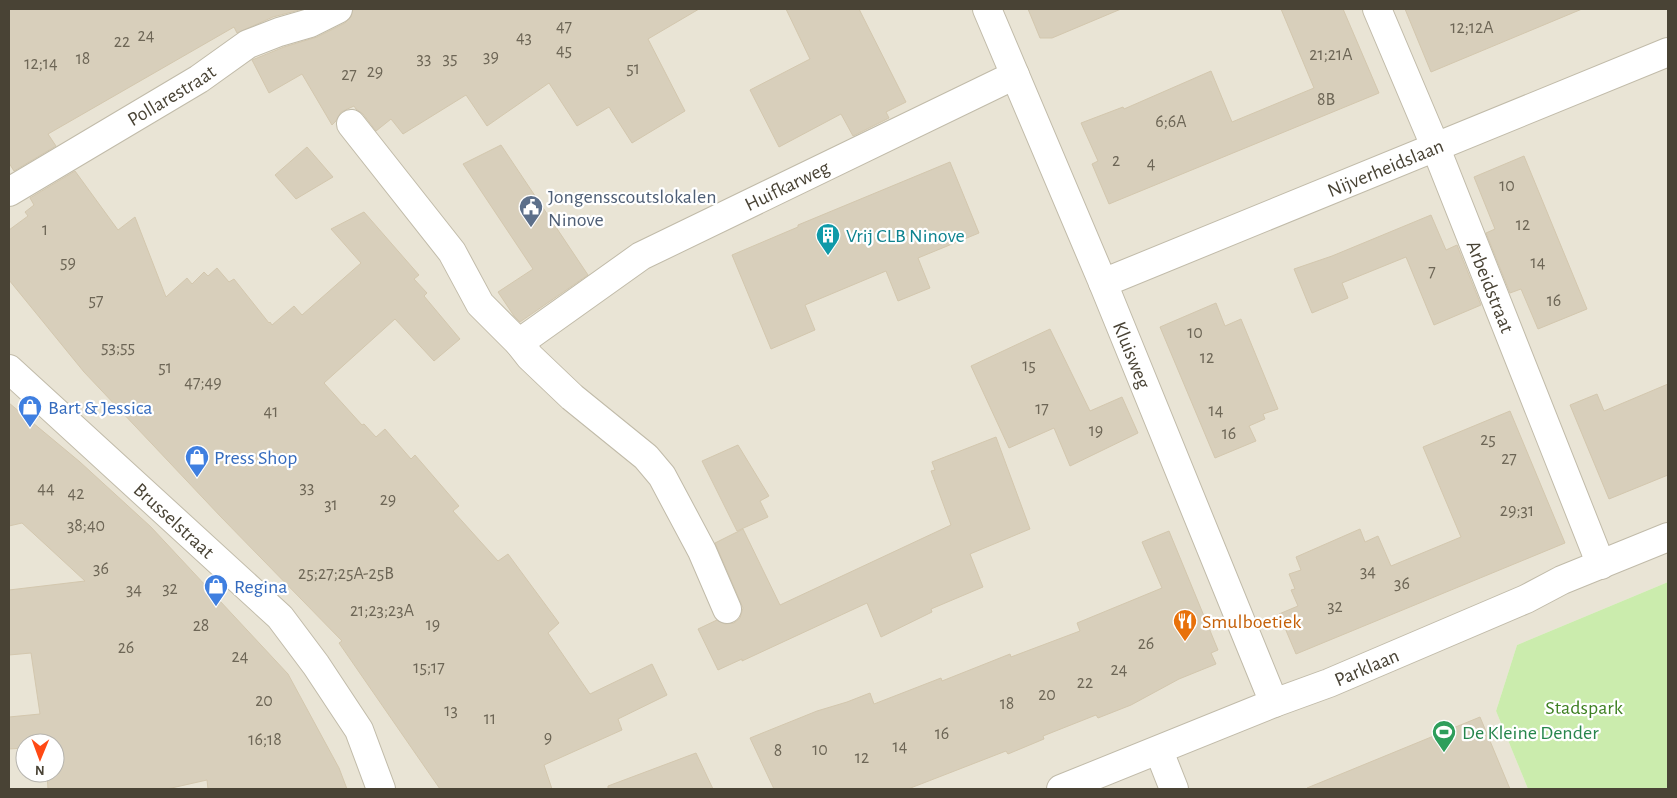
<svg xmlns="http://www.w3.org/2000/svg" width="1677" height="798" viewBox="0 0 1677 798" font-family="'Alegreya Sans',sans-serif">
	<rect width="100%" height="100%" fill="#f5f2e7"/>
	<!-- residential -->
	<path fill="#e9e4d5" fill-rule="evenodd" d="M 9,9 L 1668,9 L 1668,582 L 1517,645 L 1496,711 L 1528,789 L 9,789 ZM 25,743 L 55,743 L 55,773 L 25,773 Z"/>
	<!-- green -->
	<polygon fill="#cbecad" points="1668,582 1668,789 1528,789 1496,711 1517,645"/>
	<!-- building -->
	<g fill="#d8cfbb" stroke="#d3c7ae">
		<polygon points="9,9 303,9 273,17 237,33 234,27 48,134 56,146 14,171 9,163"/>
		<polygon points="353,9 699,9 648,39 685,111 632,143 609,107 577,126 549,83 487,126 466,95 403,134 391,119 376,131 363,114 356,109 354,106 341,112 336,121 332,125 302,74 269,93 252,60 284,47 317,37 345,23 351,17"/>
		<polygon points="786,9 859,9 906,102 886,112 889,118 853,136 841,114 779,147 750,90 810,59"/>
		<polygon points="1028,9 1121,9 1052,38 1040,38"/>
		<polygon points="1281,9 1343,9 1379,93 1109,204 1092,164 1098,161 1081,123 1123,107 1124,109 1211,71 1232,122 1314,88"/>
		<polygon points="1405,9 1582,9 1431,72"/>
		<polygon points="501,145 588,275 520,322 514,316 498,292 533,269 463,164"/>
		<polygon points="307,147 333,177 296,199 275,175"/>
		<polygon points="1524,156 1587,309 1538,329 1521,289 1510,293 1486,233 1495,229 1474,177"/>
		<polygon points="950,162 979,233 918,258 930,288 898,301 886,271 805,305 815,330 771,349 732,255 798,227 798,225"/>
		<polygon points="75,171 118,230 135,217 166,297 187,278 192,284 204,272 208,276 217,268 229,282 234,279 269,323 270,322 272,325 294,306 302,315 361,263 331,229 364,212 419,275 414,279 427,293 424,296 460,339 434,361 395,319 324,383 362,425 364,424 376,437 385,429 411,459 415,455 459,506 453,511 498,561 508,554 559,623 548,633 590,694 652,664 667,695 618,719 622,730 544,765 552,789 440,789 339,643 342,641 221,517 84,372 9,280 9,230 28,216 25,212 34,205 30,198"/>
		<polygon points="1431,215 1446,250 1457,245 1481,305 1434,325 1406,257 1342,283 1348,298 1312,313 1294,269 1332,256"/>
		<polygon points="1216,303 1225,326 1241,319 1278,409 1263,414 1265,419 1249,426 1256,441 1215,458 1160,327"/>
		<polygon points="1050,329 1090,411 1122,397 1138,433 1070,466 1054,428 1009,448 971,366"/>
		<polygon points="1668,384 1668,475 1609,499 1570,405 1597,394 1604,411"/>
		<polygon points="9,403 80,462 151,527 288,674 339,768 347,789 208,789 207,780 167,789 48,789 47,773 55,773 55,743 25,743 25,748 9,749 9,717 40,714 31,653 9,655 9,590 85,581 22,523 9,526"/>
		<polygon points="1510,411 1565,543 1296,654 1279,614 1298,606 1291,590 1295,589 1289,574 1301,570 1296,557 1360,529 1365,542 1378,536 1391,566 1461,537 1423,447"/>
		<polygon points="996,437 1030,529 970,554 983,587 931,609 932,612 881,637 867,603 742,661 742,659 718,670 698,629 717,620 725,624 734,623 740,618 743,608 715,543 743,529 780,605 951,525 931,471 935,470 932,462"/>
		<polygon points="738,445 769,496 760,501 768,517 737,531 702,461"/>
		<polygon points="1169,531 1218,650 1211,653 1216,664 1179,679 1131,705 1098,718 1096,715 1043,736 1044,739 1008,754 1006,751 908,789 774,789 750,738 817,711 847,702 870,693 874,704 941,678 942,681 1010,654 1011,657 1080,631 1077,623 1162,588 1142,542"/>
		<polygon points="1480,717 1510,789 1307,789 1307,788"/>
		<polygon points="696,753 713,789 608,789 608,786"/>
	</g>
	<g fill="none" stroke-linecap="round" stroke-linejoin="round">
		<!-- minor casing -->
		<g stroke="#c1bba9" stroke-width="30">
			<g id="minor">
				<path id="s1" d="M 987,9 L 1103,283 L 1274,703"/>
				<path id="s2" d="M 1377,9 L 1435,146 L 1601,565"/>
				<polyline points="351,124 452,252 480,304 519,343"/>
				<path id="s3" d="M 9,192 L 199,79 L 248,44 L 279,32 L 310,23 L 338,9"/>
				<path id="s4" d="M 1103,283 L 1668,52"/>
				<path id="s5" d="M 9,369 L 280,617 L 316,665 L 359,730 L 381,789"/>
				<path id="s6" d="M 727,609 L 702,551 L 662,476 L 646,457 L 572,397 L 530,357 L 519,343 L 641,256 L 1015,75"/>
				<polyline points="1159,751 1174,789"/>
				<path id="s7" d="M 1061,789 L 1274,703 L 1329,683 L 1526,599 L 1562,580 L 1668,537"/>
			</g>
		</g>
		<!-- minor -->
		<use href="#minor" stroke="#fff" stroke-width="28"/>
	</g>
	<!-- icons -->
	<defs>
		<g id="civic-pin" transform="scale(1.25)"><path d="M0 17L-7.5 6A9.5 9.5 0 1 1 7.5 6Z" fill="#5c6f8a" stroke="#fff"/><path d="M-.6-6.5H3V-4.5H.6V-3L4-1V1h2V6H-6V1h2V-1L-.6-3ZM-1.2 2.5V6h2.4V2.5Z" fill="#fff"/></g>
		<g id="building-pin" transform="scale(1.25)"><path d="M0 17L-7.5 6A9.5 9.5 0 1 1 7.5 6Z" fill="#0f9aa8" stroke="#fff"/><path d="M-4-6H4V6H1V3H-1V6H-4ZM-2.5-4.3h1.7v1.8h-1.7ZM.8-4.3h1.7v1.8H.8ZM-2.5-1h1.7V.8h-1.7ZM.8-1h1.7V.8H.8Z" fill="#fff"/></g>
		<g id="shop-pin" transform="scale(1.25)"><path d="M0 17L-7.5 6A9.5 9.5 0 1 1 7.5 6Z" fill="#3f7fe0" stroke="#fff"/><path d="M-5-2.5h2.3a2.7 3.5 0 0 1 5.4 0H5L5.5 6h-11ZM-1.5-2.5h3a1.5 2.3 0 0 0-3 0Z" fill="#fff"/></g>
		<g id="restaurant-pin" transform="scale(1.25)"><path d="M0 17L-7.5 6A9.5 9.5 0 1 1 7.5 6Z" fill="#e8710a" stroke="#fff"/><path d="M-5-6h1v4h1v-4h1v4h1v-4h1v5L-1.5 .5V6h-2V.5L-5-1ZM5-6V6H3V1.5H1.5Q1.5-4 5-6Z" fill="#fff"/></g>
		<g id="stadium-pin" transform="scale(1.25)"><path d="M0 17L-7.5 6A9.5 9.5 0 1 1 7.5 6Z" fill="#2e9e5b" stroke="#fff"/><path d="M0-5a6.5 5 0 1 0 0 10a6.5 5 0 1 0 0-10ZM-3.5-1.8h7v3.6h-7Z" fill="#fff"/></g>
	</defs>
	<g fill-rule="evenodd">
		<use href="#civic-pin" x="531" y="207"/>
		<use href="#building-pin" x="828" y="235"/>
		<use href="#shop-pin" x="30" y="407"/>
		<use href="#shop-pin" x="197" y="457"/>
		<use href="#shop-pin" x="216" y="586"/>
		<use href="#restaurant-pin" x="1185" y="621"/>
		<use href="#stadium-pin" x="1444" y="732"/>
	</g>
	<g text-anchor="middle" stroke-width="4.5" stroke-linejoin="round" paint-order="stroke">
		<!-- number labels -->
		<g font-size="18" fill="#6d6656">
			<text x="564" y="32">47</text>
			<text x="1472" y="33">12;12A</text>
			<text x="146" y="41">24</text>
			<text x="524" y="43">43</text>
			<text x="122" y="47">22</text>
			<text x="564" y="56">45</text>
			<text x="1331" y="60">21;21A</text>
			<text x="491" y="62">39</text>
			<text x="83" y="64">18</text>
			<text x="424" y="64">33</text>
			<text x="450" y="64">35</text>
			<text x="41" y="69">12;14</text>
			<text x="633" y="74">51</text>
			<text x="375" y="77">29</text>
			<text x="349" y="80">27</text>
			<text x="1326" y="105">8B</text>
			<text x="1171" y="127">6;6A</text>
			<text x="1116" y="166">2</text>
			<text x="1151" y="169">4</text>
			<text x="1507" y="191">10</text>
			<text x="1523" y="230">12</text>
			<text x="45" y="235">1</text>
			<text x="68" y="268">59</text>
			<text x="1538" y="268">14</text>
			<text x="1432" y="277">7</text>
			<text x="96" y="306">57</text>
			<text x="1554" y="306">16</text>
			<text x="1195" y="338">10</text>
			<text x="118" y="353">53;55</text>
			<text x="1207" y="363">12</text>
			<text x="1029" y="371">15</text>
			<text x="165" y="373">51</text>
			<text x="203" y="388">47;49</text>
			<text x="1042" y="414">17</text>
			<text x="1216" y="416">14</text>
			<text x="271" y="417">41</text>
			<text x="1096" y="436">19</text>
			<text x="1229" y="439">16</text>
			<text x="1488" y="445">25</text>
			<text x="1509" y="464">27</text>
			<text x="307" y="493">33</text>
			<text x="46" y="494">44</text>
			<text x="76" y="499">42</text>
			<text x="388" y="505">29</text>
			<text x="331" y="510">31</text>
			<text x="1517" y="516">29;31</text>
			<text x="86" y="531">38;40</text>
			<text x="101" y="574">36</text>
			<text x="1368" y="577">34</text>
			<text x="346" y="579">25;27;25A-25B</text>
			<text x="1402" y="589">36</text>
			<text x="170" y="594">32</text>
			<text x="134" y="595">34</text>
			<text x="1335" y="612">32</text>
			<text x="382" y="616">21;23;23A</text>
			<text x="433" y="630">19</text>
			<text x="201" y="631">28</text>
			<text x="1146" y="649">26</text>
			<text x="126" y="653">26</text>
			<text x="240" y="662">24</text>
			<text x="429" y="673">15;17</text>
			<text x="1119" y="675">24</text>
			<text x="1085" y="688">22</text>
			<text x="1047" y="700">20</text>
			<text x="264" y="706">20</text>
			<text x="1007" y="709">18</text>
			<text x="451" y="716">13</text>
			<text x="490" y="724">11</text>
			<text x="942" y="739">16</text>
			<text x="548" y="743">9</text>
			<text x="265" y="745">16;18</text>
			<text x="900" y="752">14</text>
			<text x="820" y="755">10</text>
			<text x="778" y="756">8</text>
			<text x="862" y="763">12</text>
		</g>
		<!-- street labels -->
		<g font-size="20" fill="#494335" stroke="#fff">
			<text dy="7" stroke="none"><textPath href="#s3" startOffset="189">Pollarestraat</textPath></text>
			<text dy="7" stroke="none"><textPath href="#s4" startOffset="305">Nijverheidslaan</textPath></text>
			<text dy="7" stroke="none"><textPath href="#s6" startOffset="656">Huifkarweg</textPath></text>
			<text dy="7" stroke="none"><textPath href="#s2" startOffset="300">Arbeidstraat</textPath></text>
			<text dy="7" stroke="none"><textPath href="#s1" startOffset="375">Kluisweg</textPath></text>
			<text dy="7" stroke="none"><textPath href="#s5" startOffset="224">Brusselstraat</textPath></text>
			<text dy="7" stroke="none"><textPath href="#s7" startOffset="329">Parklaan</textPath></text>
		</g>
		<!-- service labels -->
		<g font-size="20" fill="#4e5e75" stroke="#fff" text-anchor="start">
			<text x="548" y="203">Jongensscoutslokalen<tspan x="548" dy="23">Ninove</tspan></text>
		</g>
		<!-- culture labels -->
		<g font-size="20" fill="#0d838f" stroke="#fff" text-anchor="start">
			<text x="846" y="242">Vrij CLB Ninove</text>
		</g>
		<!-- shop labels -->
		<g font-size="20" fill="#366cbe" stroke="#fff" text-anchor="start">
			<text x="48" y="414">Bart &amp; Jessica</text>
			<text x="214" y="464">Press Shop</text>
			<text x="234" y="593">Regina</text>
		</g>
		<!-- food labels -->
		<g font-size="20" fill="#c56008" stroke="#fff" text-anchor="start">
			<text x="1202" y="628">Smulboetiek</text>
		</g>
		<!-- park labels -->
		<g font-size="20" fill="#3f8023" stroke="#fff">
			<text x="1584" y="714">Stadspark</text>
		</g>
		<!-- leisure labels -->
		<g font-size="20" fill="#27864d" stroke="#fff" text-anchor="start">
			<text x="1462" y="739">De Kleine Dender</text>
		</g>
	</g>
	<!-- border -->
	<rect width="1677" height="798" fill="none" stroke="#494335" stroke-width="20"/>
	<!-- north arrow -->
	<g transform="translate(40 758) rotate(181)"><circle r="24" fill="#ffffff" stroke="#b6b4ae"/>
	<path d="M0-4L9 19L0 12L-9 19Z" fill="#ff4914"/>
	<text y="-8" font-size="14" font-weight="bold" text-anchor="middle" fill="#494335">N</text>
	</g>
</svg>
